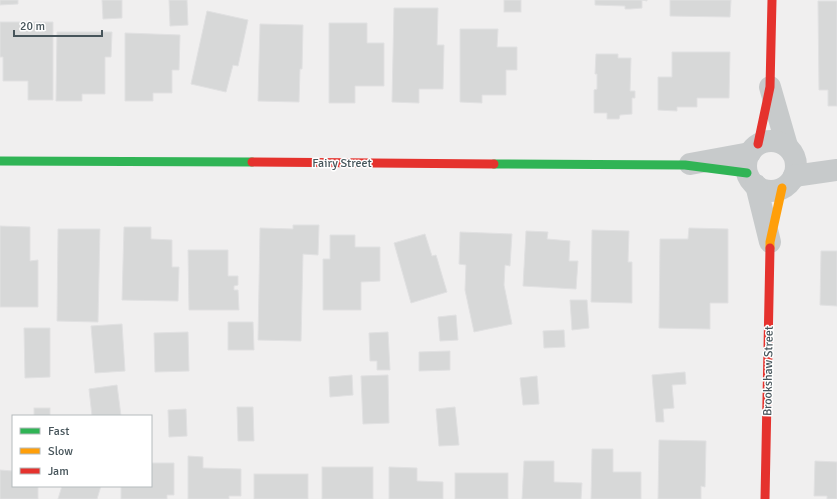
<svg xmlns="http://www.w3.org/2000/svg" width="837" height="499" viewBox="0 0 837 499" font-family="Signika,sans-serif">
	<rect width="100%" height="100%" fill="#f0efef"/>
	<!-- building -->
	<g fill="#d7d8d8" stroke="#e1e1e2">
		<polygon points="0,0 18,0 18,4 0,5"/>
		<polygon points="102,0 122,0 122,18 103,19"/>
		<polygon points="169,0 187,0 188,25 170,26"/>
		<rect x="504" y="0" width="17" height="12"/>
		<polygon points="595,0 647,0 647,1 642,0 642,8 630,9 625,9 625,6 595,5"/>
		<polygon points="670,0 731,0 730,17 670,16"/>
		<polygon points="818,1 837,1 837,106 828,106 828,90 819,90"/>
		<polygon points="394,8 438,8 437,45 444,45 443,89 419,89 419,103 392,102"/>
		<polygon points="207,11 248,20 238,66 233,65 226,92 191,84"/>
		<polygon points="0,22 53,22 53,100 28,100 28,81 3,81 3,57 0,57"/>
		<polygon points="329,23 367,23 367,43 384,43 384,86 355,86 355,103 329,103"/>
		<polygon points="260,24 303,25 302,69 300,69 299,102 258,101"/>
		<polygon points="460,29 498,29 497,47 517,47 517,70 506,70 506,95 482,95 482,103 460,102"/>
		<polygon points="57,32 112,32 111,57 105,57 105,94 82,94 82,101 56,101"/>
		<polygon points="125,33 180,35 179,70 172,70 172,93 153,93 153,101 125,101"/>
		<polygon points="672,52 730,52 729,98 697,98 697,107 677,107 677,111 658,110 658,77 672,77"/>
		<polygon points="596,54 618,54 618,58 631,58 630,91 635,91 635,98 632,98 632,114 620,115 619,119 607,119 607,113 594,113 594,90 597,89 597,74 595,74"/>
		<polygon points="293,225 319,225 318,255 303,254 301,341 258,340 260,228 293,229"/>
		<polygon points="0,226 30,227 30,261 38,260 38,307 0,307"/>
		<polygon points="124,227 151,227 151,239 172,240 172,267 179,267 178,301 122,300"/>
		<polygon points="689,228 728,229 728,303 710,303 710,329 659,328 660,239 688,239"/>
		<polygon points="58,229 100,229 98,322 57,321"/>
		<polygon points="592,230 629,231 628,262 632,262 632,303 591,302"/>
		<polygon points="526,231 548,232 547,239 570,241 569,261 578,261 576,289 523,286"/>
		<polygon points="460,232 512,234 510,266 505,265 504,285 512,324 474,332 465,290 466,265 459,264"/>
		<polygon points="425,234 432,256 436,255 447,292 411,303 394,243"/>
		<polygon points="330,235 355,235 355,247 380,247 380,281 361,282 361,310 323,310 323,259 330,259"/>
		<polygon points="188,250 228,250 228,276 238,276 238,285 234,286 234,290 238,290 239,310 189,310"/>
		<polygon points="821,251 837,251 837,306 820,305"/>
		<polygon points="570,300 587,300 589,328 572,330"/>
		<polygon points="456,315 458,340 440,341 438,317"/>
		<polygon points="228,322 253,322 254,350 228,350"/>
		<polygon points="122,324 125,371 95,373 91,326"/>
		<polygon points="24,328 50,328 50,377 25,378"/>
		<polygon points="564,330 565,347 544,348 543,331"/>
		<polygon points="188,332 189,371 155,372 154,333"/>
		<polygon points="388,332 390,370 377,370 377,361 370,361 369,333"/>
		<polygon points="450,351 450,370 419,371 419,352"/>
		<polygon points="685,372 686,384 672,385 674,408 663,409 664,422 656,422 652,375"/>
		<polygon points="352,375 353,395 330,397 329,377"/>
		<polygon points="388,375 389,423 363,424 361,376"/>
		<polygon points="537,376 539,404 523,405 520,378"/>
		<polygon points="117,385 121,416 92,416 89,389"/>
		<polygon points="237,407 253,407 254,441 238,441"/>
		<polygon points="455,407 459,445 439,446 436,409"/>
		<rect x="34" y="408" width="16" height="8"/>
		<polygon points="186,409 187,436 169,437 168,410"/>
		<polygon points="659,440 706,441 705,487 701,486 701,499 658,499"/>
		<polygon points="592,449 613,449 613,472 641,472 641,499 591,499"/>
		<polygon points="188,456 203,457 203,468 241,469 241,496 229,496 229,499 188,499"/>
		<polygon points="524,461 554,461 554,482 582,483 581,499 522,499"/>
		<polygon points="815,461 837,462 837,499 827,499 827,496 814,496"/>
		<polygon points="151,463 174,463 174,495 167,495 167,499 121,499 121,486 151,486"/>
		<rect x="322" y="467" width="51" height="32"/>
		<polygon points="389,467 417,468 417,481 443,482 443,499 389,499"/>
		<polygon points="0,470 13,471 13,486 38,486 38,499 0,499"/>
		<rect x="455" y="473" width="53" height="26"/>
		<rect x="254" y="474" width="54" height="25"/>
		<polygon points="62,486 101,486 97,499 58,499"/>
	</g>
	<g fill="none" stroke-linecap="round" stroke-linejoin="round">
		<!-- street -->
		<g stroke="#c7cacb" stroke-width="22">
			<polyline points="770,87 787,146"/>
			<circle cx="771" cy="166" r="25"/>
			<polyline points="690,164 750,153"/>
			<polyline points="794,176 837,170"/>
			<polyline points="756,185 770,242"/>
		</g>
		<!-- fast -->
		<g stroke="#30b455" stroke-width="9">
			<polyline points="0,161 252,162"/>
			<polyline points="494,164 685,165 747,173"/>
		</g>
		<!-- slow -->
		<polyline stroke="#ff9f0a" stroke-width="9" points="770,248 770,242 782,188"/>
		<!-- jam -->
		<g stroke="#e5322d" stroke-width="9">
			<polyline points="758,144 770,87 772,0"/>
			<polyline points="252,162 494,164"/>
			<polyline points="765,499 770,248"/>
		</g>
	</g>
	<g text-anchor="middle" stroke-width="3" stroke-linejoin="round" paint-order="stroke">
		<!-- street labels -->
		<g font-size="12" fill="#47555b" stroke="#fff">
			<text x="342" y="167">Fairy Street</text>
			<text transform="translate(768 371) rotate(-89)" y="4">Brookshaw Street</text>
		</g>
	</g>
	<!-- legend -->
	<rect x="12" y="415" width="140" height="72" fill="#ffffff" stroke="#b5bbbd"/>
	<rect x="20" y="428" width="20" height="6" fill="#30b455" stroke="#b5bbbd"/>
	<text x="48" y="435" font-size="12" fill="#47555b">Fast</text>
	<rect x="20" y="448" width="20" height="6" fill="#ff9f0a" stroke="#b5bbbd"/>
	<text x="48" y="455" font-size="12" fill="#47555b">Slow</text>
	<rect x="20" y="468" width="20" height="6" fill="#e5322d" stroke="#b5bbbd"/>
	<text x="48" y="475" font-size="12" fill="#47555b">Jam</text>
	<!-- scale -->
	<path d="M14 30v6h88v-6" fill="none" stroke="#47555b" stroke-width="2"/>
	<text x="20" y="30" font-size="12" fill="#47555b" stroke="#ffffff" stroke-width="3" paint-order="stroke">20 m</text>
</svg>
